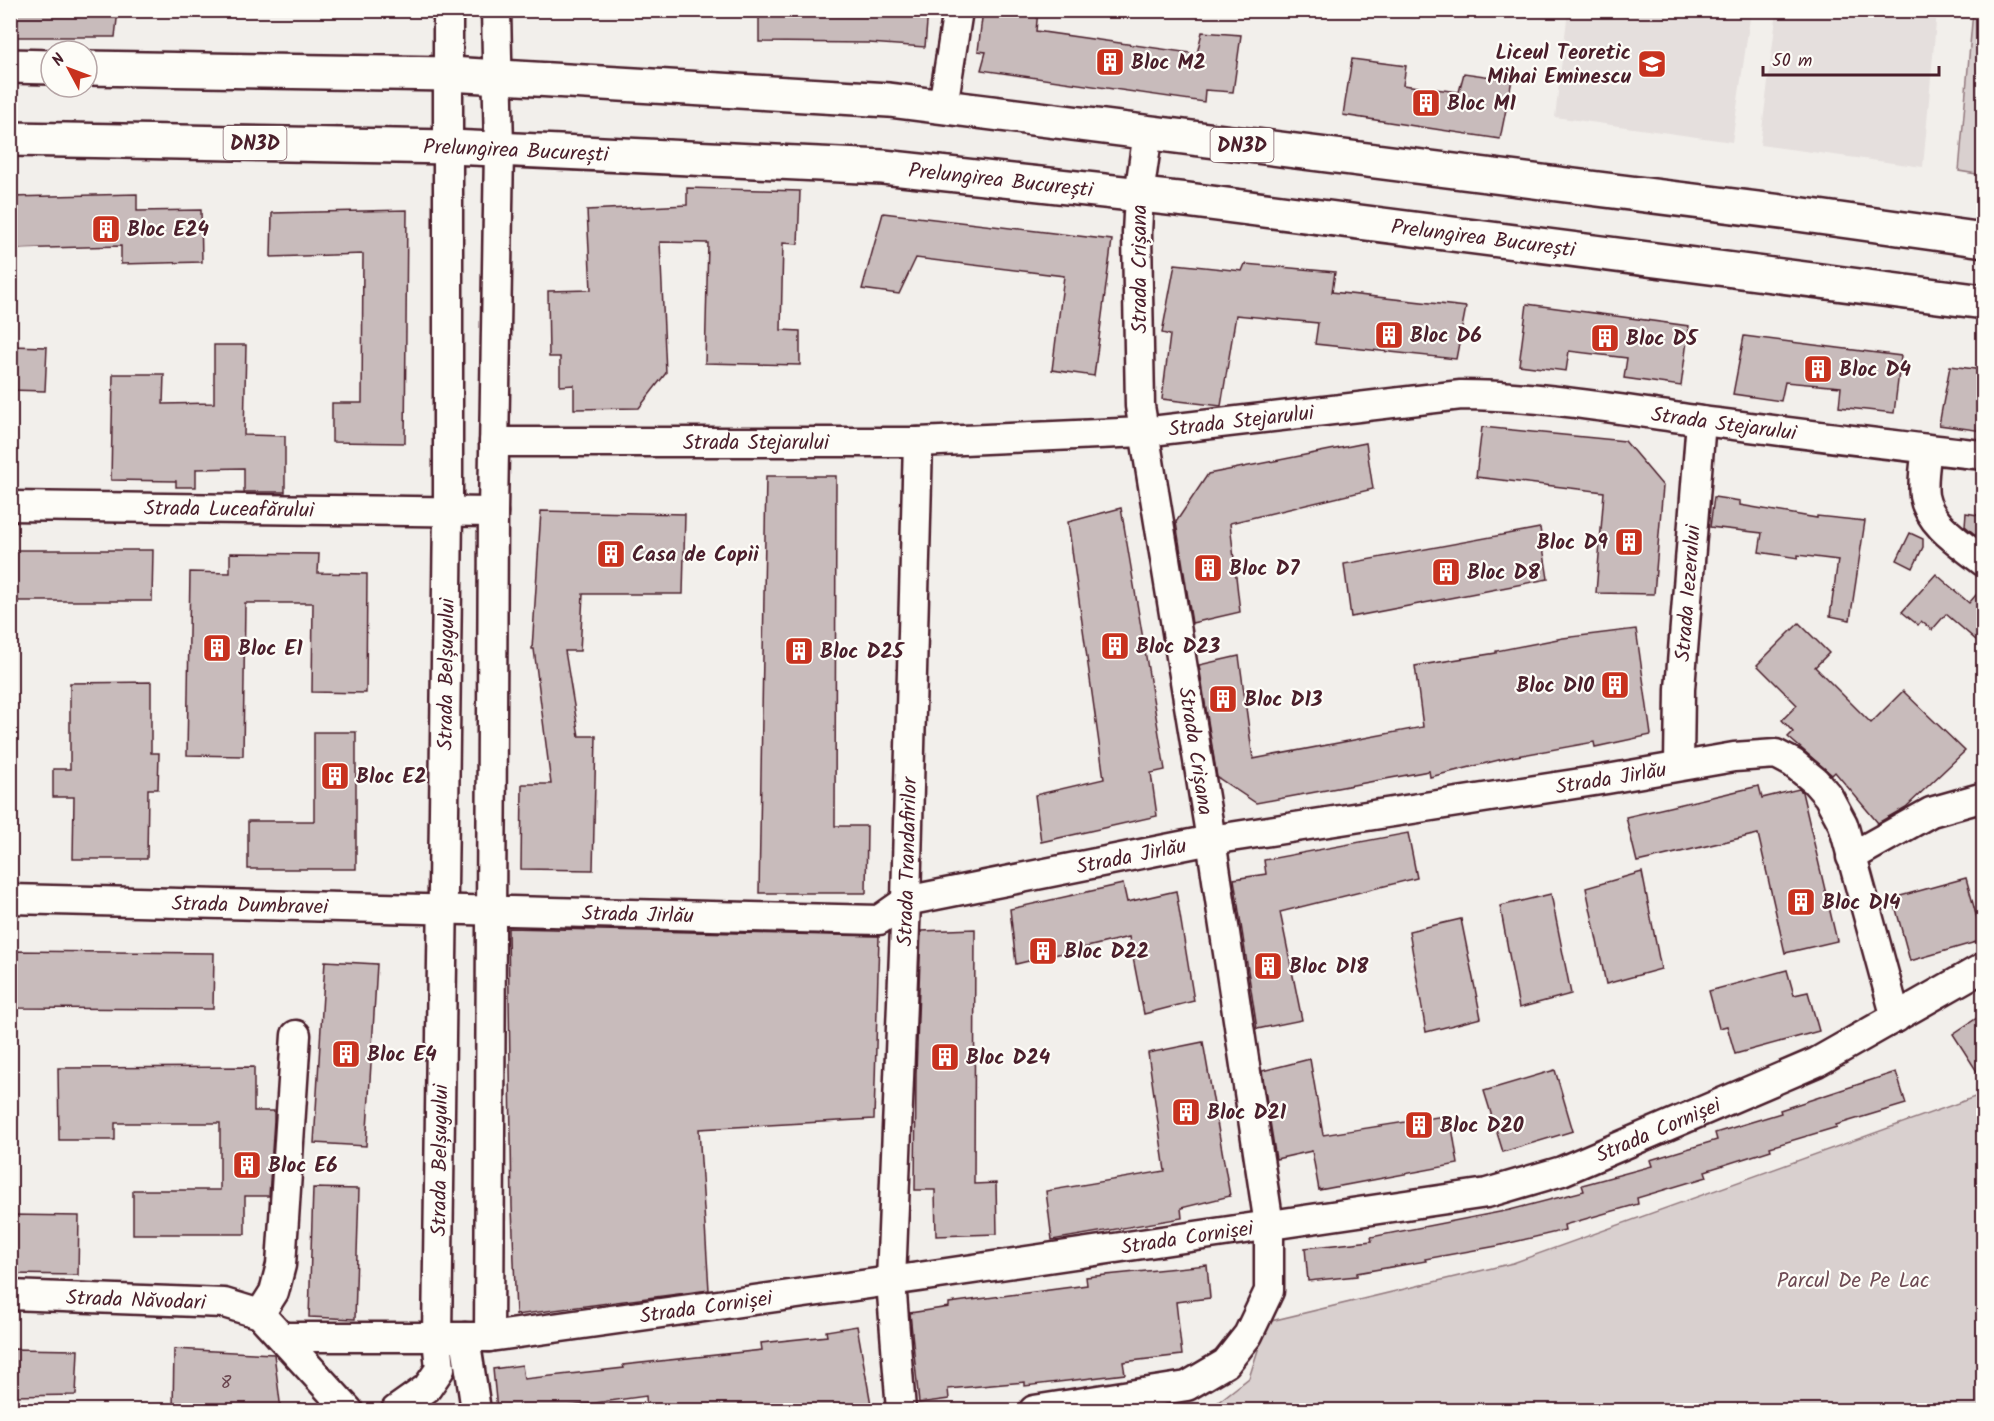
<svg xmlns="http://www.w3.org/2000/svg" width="1994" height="1421" viewBox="0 0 1994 1421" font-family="Kalam,sans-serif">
	<rect width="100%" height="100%" fill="#f2efeb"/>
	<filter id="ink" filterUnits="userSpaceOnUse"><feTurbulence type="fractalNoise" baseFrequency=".0167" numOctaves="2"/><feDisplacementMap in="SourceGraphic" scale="12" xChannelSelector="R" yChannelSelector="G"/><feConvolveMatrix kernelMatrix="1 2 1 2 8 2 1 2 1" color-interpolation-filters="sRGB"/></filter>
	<g filter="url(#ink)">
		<!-- built -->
		<g fill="#e5dfdd">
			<polygon points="1568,11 1751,11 1732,142 1555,117"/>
			<polygon points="1777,11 1937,11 1923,167 1760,145"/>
		</g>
		<!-- green -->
		<g fill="#d9d0cf" stroke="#92787d" stroke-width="1.5">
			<polygon points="1973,11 1983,11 1983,175 1959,171"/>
			<polygon points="1983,1094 1983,1410 1208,1410 1249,1378 1267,1322 1513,1263"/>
		</g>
		<!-- building -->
		<g fill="#c8bbbb" stroke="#4a1f2b" stroke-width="1.5">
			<polygon points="10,10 118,10 115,37 10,37"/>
			<polygon points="759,10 928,10 925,47 869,43 759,42"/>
			<polygon points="983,10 1038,10 1036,31 1197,54 1202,32 1241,35 1233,92 1205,90 1204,102 981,70 986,52 978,51"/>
			<polygon points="1352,59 1406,66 1403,85 1459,92 1464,73 1512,80 1500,139 1343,115"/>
			<polygon points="687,188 800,191 798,244 783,243 781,330 800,331 800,365 705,363 708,243 660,242 666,373 639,408 574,409 574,385 560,386 560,357 549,357 548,291 591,290 587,210 687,205"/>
			<polygon points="137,194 137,211 201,210 202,262 121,264 121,246 10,249 10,197"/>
			<polygon points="407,210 405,443 332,442 332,403 362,403 363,254 271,257 272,213"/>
			<polygon points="883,213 1112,240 1094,376 1052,370 1064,276 916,258 899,294 862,289"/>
			<polygon points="1175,264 1242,271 1245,264 1335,272 1332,292 1466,307 1456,359 1315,344 1318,323 1236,315 1221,406 1162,399 1170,335 1162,333"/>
			<polygon points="1527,304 1689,326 1681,386 1624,378 1627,358 1569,351 1566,371 1519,365"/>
			<polygon points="1744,336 1901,356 1894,413 1839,407 1841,387 1785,382 1781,401 1733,394"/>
			<polygon points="214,345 246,345 244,435 285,436 285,492 244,492 244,468 196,469 196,487 176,487 176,481 111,480 113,374 164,374 163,404 214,403"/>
			<polygon points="10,346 47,347 45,391 10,390"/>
			<polygon points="1950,366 1983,370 1983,431 1939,425"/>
			<polygon points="1482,427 1625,441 1663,486 1654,594 1596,593 1604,492 1476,477"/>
			<polygon points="1366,443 1373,489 1230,523 1240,612 1192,623 1176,522 1208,474"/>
			<polygon points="766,476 836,476 835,826 867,826 866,893 759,893"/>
			<polygon points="1714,497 1740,501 1740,505 1817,518 1817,516 1865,521 1850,620 1830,616 1838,560 1798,555 1798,558 1759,552 1762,533 1710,527"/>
			<polygon points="1121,508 1165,770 1151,773 1157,816 1041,842 1035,795 1104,779 1068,522"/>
			<polygon points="541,511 685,514 683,594 583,594 580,651 565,651 579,736 596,736 593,870 521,869 522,784 551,784 534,649 532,649"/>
			<polygon points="1966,513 1983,516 1983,541 1965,526"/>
			<polygon points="1540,528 1548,579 1351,617 1344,564"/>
			<polygon points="1910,533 1923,539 1923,547 1913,568 1897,560"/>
			<polygon points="13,550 153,550 152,601 10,601"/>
			<polygon points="230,553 319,554 318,573 367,574 366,693 312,692 313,603 245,603 243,756 187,755 190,572 230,573"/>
			<polygon points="1936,574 1969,603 1983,587 1983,646 1946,614 1932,630 1921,621 1918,625 1902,612"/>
			<polygon points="1799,623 1829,653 1815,667 1871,723 1903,691 1965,751 1906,807 1878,823 1835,772 1832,775 1788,737 1793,732 1782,720 1797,705 1757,665"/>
			<polygon points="1636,629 1651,735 1595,747 1594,742 1511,757 1430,777 1429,771 1256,803 1217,777 1199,665 1239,656 1253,759 1423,727 1415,666 1496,653 1496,651 1563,638"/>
			<polygon points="151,682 151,753 159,753 158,789 148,789 147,859 73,859 74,797 53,797 53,769 70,769 70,683"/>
			<polygon points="314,732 356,732 356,869 248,869 248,821 314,821"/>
			<polygon points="1759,786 1762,798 1799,789 1802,792 1837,941 1785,953 1758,834 1637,862 1626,817"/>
			<polygon points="1408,833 1417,878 1280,912 1302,1020 1257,1029 1234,879 1266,874 1264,860"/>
			<polygon points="1642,872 1661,969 1606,984 1586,888"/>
			<polygon points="1966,878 1983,940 1910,961 1893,898"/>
			<polygon points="1123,884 1127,902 1176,891 1194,1001 1144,1014 1129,937 1016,964 1010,909"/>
			<polygon points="1551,894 1571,994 1519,1008 1500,906"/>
			<polygon points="1461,919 1481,1018 1426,1032 1409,931"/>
			<polygon points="508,928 879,936 874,1119 699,1129 709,1290 516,1315 512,1207"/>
			<polygon points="975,929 974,1184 996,1183 997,1234 936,1236 935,1190 915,1190 916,1074 921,931"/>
			<polygon points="10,951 214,953 213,1009 10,1008"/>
			<polygon points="325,961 377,964 366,1146 314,1143"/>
			<polygon points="1787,970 1794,995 1808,992 1819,1031 1735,1054 1727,1026 1719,1028 1709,991"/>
			<polygon points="1983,1014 1983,1081 1953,1034"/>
			<polygon points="1203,1042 1230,1196 1181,1208 1182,1218 1052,1240 1046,1191 1165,1171 1148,1053"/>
			<polygon points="1310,1059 1323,1135 1450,1115 1458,1164 1319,1190 1312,1151 1276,1159 1262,1071"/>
			<polygon points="254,1067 254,1111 274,1111 274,1120 269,1196 245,1196 245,1234 133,1234 133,1190 220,1190 220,1123 115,1123 115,1140 59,1140 58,1068"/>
			<polygon points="1555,1070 1573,1131 1503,1152 1484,1091"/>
			<polygon points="1896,1072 1906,1104 1836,1125 1837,1127 1770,1147 1771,1150 1705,1171 1707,1177 1637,1198 1638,1204 1564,1225 1565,1230 1497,1246 1425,1259 1426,1261 1357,1273 1357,1276 1308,1281 1305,1248 1372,1241 1371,1237 1510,1210 1584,1191 1582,1185 1652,1166 1650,1160 1717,1140 1715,1133 1781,1113 1780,1110"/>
			<polygon points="313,1188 359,1189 355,1319 309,1317"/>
			<polygon points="10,1215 79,1216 78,1275 10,1274"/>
			<polygon points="1207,1265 1210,1298 1176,1302 1182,1355 1123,1362 1125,1374 1025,1386 1025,1382 948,1389 949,1399 919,1403 910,1313 949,1307 949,1303 1087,1285 1086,1277"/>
			<polygon points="857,1326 872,1410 647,1410 646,1396 543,1410 497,1410 493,1369 522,1365 524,1379 624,1368 623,1365 762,1350 761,1343 827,1336 826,1331"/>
			<polygon points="10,1349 78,1350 76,1395 10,1396"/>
			<polygon points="174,1349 274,1354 281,1410 173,1410"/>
		</g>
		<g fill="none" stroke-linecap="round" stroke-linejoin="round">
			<!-- street casing -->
			<g stroke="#4a1f2b" stroke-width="33">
				<g id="street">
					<polyline points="943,106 958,10"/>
					<path id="s1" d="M 494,442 L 918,442 L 1143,432 L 1461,395 C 1543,395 1622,410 1702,421 C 1796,433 1889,445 1984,455"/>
					<path d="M 1927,449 C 1925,464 1922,481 1924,496 C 1929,525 1963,545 1984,562"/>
					<path id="s2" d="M 10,506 L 493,512"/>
					<path id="s3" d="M 1679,765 L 1680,689 L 1701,421"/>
					<polyline points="1851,857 1931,812 1984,797"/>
					<path id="s4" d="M 10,899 L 879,920 L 906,901 L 1211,840 L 1607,779 L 1734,757 L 1776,754 L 1793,763 L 1815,781 L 1828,796 L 1843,824 L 1896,1018"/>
					<path id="s5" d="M 10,1295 L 224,1303 L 260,1314 L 348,1410"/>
					<polyline points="260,1314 274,1292 281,1265 296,1035"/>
					<path id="s6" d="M 282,1337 L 489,1337 L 919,1277 L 1487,1193 L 1562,1171 L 1817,1062 L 1984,967"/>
					<polyline points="465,1337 476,1410"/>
					<polyline points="489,1337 493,512 499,149 496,10"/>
					<path id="s7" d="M 396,1410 L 427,1388 L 440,1369 L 437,1337 L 448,512 L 448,10"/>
					<path id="s8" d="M 901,1410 L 891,1281 L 906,901 L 918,442"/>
					<polyline points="1034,1410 1187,1386 1226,1363 1248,1335 1269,1291 1269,1225 1211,840 1140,406 1137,233 1139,195 1148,132"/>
				</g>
			</g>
			<!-- primary casing -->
			<g stroke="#4a1f2b" stroke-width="38">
				<g id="primary">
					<polyline points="10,66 51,67"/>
					<polyline points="87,68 449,74 889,100 1797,214 1984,240"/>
					<path id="s9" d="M 10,139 L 450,147 L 883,167 L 1187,200 L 1984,302"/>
				</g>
			</g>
			<!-- street -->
			<use href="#street" stroke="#fdfcf7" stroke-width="28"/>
			<!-- primary -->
			<use href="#primary" stroke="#fdfcf7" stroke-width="33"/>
		</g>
	</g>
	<!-- icons -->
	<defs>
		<g id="building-square" transform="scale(1.5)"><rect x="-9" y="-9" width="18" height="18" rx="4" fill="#c8321e" stroke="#fdfcf7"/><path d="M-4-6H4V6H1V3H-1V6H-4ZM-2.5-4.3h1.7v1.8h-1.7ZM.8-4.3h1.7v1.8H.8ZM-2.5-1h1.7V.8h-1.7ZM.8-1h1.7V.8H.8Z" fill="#fff"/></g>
		<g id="school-square" transform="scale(1.5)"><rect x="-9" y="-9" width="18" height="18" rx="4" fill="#c8321e" stroke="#fdfcf7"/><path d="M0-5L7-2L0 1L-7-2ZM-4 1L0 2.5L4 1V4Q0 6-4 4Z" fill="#fff"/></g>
	</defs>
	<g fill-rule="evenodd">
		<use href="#building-square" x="1110" y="62"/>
		<use href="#school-square" x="1652" y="64"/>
		<use href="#building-square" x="1426" y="103"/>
		<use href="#building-square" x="106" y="229"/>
		<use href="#building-square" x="1389" y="335"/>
		<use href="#building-square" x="1605" y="338"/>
		<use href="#building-square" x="1818" y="369"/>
		<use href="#building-square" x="1629" y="542"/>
		<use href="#building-square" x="611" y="554"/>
		<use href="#building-square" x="1208" y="568"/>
		<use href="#building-square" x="1446" y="572"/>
		<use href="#building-square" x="1115" y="646"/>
		<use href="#building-square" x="217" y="648"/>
		<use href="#building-square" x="799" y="651"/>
		<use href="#building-square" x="1615" y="685"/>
		<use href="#building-square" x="1223" y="699"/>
		<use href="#building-square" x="335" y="776"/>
		<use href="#building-square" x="1801" y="902"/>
		<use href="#building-square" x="1043" y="951"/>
		<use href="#building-square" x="1268" y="966"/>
		<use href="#building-square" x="346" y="1054"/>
		<use href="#building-square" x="945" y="1057"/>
		<use href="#building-square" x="1186" y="1112"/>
		<use href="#building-square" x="1419" y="1125"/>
		<use href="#building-square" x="247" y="1165"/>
	</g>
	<g text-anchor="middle" stroke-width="4.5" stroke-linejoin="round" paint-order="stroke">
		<!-- number labels -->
		<g font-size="18" fill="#6a464f">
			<text x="226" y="1388">8</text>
		</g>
		<!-- shield labels -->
		<g fill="#fdfcf7" stroke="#806168" stroke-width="1.5">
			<rect x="223.5" y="126" width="63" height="34" rx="4.5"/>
			<rect x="1210.5" y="128" width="63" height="34" rx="4.5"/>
		</g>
		<g font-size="20" font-weight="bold" fill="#4a1f2b">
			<text x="255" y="150">DN3D</text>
			<text x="1242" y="152">DN3D</text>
		</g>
		<!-- poi labels -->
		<g font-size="21" font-weight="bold" fill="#4a1f2b" stroke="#fdfcf7" text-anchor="start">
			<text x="1631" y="59" text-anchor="end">Liceul Teoretic<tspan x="1631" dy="24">Mihai Eminescu</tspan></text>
			<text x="1131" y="69">Bloc M2</text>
			<text x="1447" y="110">Bloc M1</text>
			<text x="127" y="236">Bloc E24</text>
			<text x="1410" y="342">Bloc D6</text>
			<text x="1626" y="345">Bloc D5</text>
			<text x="1839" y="376">Bloc D4</text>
			<text x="1608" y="549" text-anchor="end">Bloc D9</text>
			<text x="632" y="561">Casa de Copii</text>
			<text x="1229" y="575">Bloc D7</text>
			<text x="1467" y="579">Bloc D8</text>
			<text x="1136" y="653">Bloc D23</text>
			<text x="238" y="655">Bloc E1</text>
			<text x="820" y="658">Bloc D25</text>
			<text x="1594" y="692" text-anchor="end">Bloc D10</text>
			<text x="1244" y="706">Bloc D13</text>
			<text x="356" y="783">Bloc E2</text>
			<text x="1822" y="909">Bloc D14</text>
			<text x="1064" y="958">Bloc D22</text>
			<text x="1289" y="973">Bloc D18</text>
			<text x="367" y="1061">Bloc E4</text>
			<text x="966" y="1064">Bloc D24</text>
			<text x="1207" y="1119">Bloc D21</text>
			<text x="1440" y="1132">Bloc D20</text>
			<text x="268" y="1172">Bloc E6</text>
		</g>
		<!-- street labels -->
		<g font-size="21" fill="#4a1f2b" stroke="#fdfcf7">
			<text dy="7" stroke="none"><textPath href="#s9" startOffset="506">Prelungirea București</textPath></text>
			<text dy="7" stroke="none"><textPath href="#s9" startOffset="992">Prelungirea București</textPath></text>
			<text dy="7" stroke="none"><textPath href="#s9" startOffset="1478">Prelungirea București</textPath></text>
			<text transform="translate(1139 269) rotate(-90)" y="7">Strada Crișana</text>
			<text dy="7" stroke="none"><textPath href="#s1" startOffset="748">Strada Stejarului</textPath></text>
			<text dy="7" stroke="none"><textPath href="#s1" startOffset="1234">Strada Stejarului</textPath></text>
			<text dy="7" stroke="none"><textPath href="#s1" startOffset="262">Strada Stejarului</textPath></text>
			<text dy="7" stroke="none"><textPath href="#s2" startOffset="219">Strada Luceafărului</textPath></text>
			<text dy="7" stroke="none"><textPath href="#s3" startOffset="172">Strada Iezerului</textPath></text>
			<text dy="7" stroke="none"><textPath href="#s7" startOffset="756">Strada Belșugului</textPath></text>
			<text transform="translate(1196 751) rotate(81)" y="7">Strada Crișana</text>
			<text dy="7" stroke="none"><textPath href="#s4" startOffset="1618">Strada Jirlău</textPath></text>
			<text dy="7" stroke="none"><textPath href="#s4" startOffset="1132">Strada Jirlău</textPath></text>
			<text dy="7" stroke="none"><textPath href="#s8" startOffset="549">Strada Trandafirilor</textPath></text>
			<text dy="7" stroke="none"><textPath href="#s4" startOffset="240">Strada Dumbravei</textPath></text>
			<text dy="7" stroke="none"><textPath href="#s4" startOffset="628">Strada Jirlău</textPath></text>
			<text dy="7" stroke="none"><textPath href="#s6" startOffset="1398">Strada Cornișei</textPath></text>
			<text dy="7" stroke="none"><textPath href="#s7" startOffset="270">Strada Belșugului</textPath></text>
			<text dy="7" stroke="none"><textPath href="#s6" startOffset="912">Strada Cornișei</textPath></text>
			<text dy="7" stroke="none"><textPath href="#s5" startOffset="126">Strada Năvodari</textPath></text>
			<text dy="7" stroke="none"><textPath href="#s6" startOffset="426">Strada Cornișei</textPath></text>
		</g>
		<!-- park labels -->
		<g font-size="21" fill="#6e4b54" stroke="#fdfcf7">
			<text x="1853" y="1287">Parcul De Pe Lac</text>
		</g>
	</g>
	<!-- margin -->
	<rect width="1994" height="1421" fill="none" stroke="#fdfcf7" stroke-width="36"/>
	<rect x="18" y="18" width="1958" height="1385" fill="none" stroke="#4a1f2b" stroke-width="2" filter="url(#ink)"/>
	<!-- north arrow -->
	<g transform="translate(69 69) rotate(311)"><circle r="28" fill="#fdfcf7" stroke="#b5a4a5" stroke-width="1.5"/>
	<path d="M0-4.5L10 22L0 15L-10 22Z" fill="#c8321e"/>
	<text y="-9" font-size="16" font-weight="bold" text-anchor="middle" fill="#4a1f2b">N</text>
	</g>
	<!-- scale -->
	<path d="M1763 66v9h176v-9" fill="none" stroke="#4a1f2b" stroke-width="3"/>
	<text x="1772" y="66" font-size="18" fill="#4a1f2b" stroke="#fdfcf7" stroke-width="4.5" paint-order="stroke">50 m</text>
</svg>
